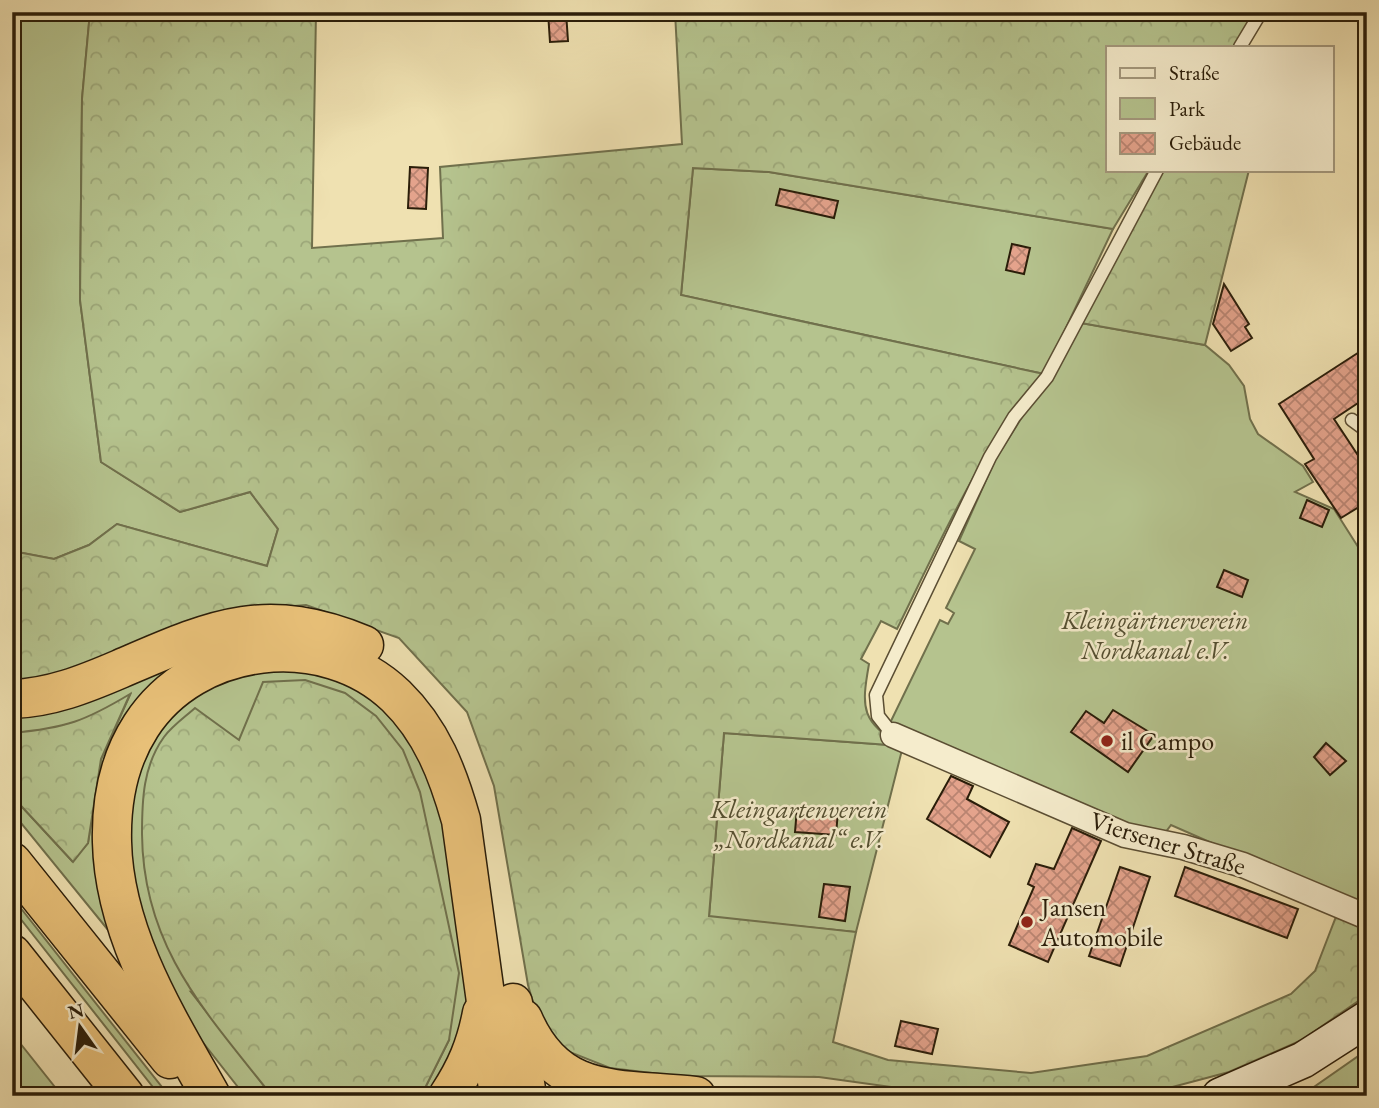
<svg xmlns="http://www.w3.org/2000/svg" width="1379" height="1108" viewBox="0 0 1379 1108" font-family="'EB Garamond',serif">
	<defs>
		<pattern id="forest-crowns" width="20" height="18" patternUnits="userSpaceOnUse" patternTransform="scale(1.75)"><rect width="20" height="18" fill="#b5c38e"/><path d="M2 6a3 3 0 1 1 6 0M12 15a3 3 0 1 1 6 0" fill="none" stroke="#9ca779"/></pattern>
		<pattern id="building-cross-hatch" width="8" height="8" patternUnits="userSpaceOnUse" patternTransform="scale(1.75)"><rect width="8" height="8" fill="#e4a38c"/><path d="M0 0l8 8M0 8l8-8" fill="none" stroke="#b98471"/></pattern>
	</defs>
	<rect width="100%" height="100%" fill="#efe1b1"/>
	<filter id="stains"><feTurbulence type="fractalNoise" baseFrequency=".00286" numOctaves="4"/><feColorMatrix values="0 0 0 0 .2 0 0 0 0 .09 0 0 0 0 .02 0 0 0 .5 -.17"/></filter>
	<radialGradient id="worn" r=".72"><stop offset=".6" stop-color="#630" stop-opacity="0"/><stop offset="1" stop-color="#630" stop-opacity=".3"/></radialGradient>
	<!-- green -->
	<g fill="#b5c38e" stroke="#70704c" stroke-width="2">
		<polygon points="12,12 90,12 82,99 80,300 101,462 180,512 250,492 278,529 267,566 117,524 89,545 54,559 12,551"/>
		<polygon points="693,168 769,172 1113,229 1044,374 681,295"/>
		<polygon points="1081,323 1205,345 1229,365 1244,386 1250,419 1258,434 1303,466 1313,482 1295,492 1334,509 1367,561 1367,911 1171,825 1162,837 1128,827 890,723 940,620 948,624 954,613 946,608 975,549 959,541 995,460"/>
		<polygon points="196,650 111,753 117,941 12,812 12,796 72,861 88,843 101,759 130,695 87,720 48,730 12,733 12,715"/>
		<polygon points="303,669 355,685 394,716 423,756 443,810 469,981 462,1042 430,1096 421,1096 449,1040 191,992 272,1096 245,1096 201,1040 158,967 134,898 125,834 133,772 156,729 200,689 250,670"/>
		<polygon points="724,733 903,746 856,932 709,917"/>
		<polygon points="12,897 169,1096 160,1096 12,908"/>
		<polygon points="12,1033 62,1096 12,1096"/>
		<polygon points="1367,1050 1367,1096 1301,1096"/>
	</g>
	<!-- forest -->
	<g fill="url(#forest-crowns)" stroke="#70704c" stroke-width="2">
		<path d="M 90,12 L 316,12 L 312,248 L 443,238 L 440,167 L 682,144 L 675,12 L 1091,12 L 1092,17 L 1255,15 L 1233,47 L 1108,47 L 1108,170 L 1149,170 L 1113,229 L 769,172 L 693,168 L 681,295 L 1044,374 C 978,453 942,538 897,629 L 881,621 L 861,659 L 869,664 C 861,709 861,722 903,746 L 724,733 L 709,916 L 856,932 L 833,1042 L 888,1060 L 1031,1073 L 1147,1056 L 1291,994 L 1315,971 L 1337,914 L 1367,923 L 1367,995 L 1302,1040 L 1229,1072 L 1146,1094 L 1035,1096 L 961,1089 L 891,1087 L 819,1077 L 677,1076 L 610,1068 L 567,1051 L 539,1023 L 528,985 L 494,786 L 467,712 L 399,638 L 306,605 L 218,612 L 66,677 L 12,685 L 12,551 L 54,559 L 89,545 L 117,524 L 267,566 L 278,529 L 250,492 L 180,512 L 101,462 L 80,300 L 82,99 Z"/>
		<polygon points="1162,170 1249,170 1205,345 1081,323"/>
		<path d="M 305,680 L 345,693 L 376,716 L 403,750 L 420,792 L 459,973 L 449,1040 L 421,1096 L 272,1096 C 206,1012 143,948 142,834 C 142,800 143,766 164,737 C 172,726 185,717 195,708 L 239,740 L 263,682 Z"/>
		<path d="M 130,694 L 101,759 L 88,843 L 73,862 L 12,796 L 12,733 C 66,728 85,721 130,694 Z"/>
	</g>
	<!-- building -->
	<g fill="url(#building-cross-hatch)" stroke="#2a1d09" stroke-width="2">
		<polygon points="548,12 566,12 568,41 550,42"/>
		<polygon points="410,167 428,168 426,209 408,208"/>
		<polygon points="780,189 838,201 834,218 776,205"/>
		<polygon points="1012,244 1030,248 1024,274 1006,270"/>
		<polygon points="1224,284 1249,324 1245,327 1252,338 1231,351 1213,324"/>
		<polygon points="1367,347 1367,397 1334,419 1367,469 1367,502 1341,518 1305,464 1314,459 1279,404"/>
		<polygon points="1307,500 1329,510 1322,527 1300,518"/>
		<polygon points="1224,570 1248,580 1242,597 1217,587"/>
		<polygon points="1113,710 1154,735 1128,772 1071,732 1086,711 1104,723"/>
		<polygon points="1326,743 1346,761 1330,775 1314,757"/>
		<polygon points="951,776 973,786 967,799 1009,822 990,857 927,819"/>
		<polygon points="797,808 838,811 836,835 795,832"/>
		<polygon points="1072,828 1101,841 1048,962 1009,945 1034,887 1028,884 1036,864 1054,869"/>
		<polygon points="1120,867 1150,877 1120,966 1089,956"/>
		<polygon points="1185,867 1298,909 1287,938 1175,896"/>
		<polygon points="824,884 850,887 845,921 819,917"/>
		<polygon points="901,1021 938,1029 932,1054 895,1046"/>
	</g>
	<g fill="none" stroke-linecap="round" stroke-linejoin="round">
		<!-- lane casing -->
		<g stroke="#5b4e33" stroke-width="15">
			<g id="lane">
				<polyline points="1240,47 1261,12"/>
				<polyline points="1352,420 1367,431"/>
				<polyline points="893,735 878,716 876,695 990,457 1014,417 1047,377 1157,170"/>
			</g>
		</g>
		<!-- street casing -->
		<g stroke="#5b4e33" stroke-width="27">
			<polyline id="street" points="893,735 1125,835 1183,847 1243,865 1367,917"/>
		</g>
		<!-- secondary casing -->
		<g stroke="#2a1d09" stroke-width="38">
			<polyline id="secondary" points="1220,1096 1303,1060 1367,1019"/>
		</g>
		<!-- highway casing -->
		<g stroke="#2a1d09" stroke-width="41">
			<g id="highway">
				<path d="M 12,699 C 50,698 85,684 120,669 C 213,629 264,604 364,645"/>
				<polyline points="12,862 170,1059"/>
				<polyline points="12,954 125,1096"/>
				<polyline points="513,1003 527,1096"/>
				<path d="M 523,1019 C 558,1101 621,1087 696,1096"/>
				<path d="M 211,1096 C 167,1018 114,934 112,842 C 111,802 119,760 141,726 C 195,642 324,627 396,696 C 432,731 448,774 461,820 L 499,1096"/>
				<path d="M 448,1096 C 466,1069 476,1045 482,1013"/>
			</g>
		</g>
		<!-- lane -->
		<use href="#lane" stroke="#f5eccc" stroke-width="12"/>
		<!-- street -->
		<use href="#street" stroke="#f5eccc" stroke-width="24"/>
		<!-- secondary -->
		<use href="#secondary" stroke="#f5eccc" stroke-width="35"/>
		<!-- highway -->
		<use href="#highway" stroke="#e8c078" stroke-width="38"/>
	</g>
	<!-- markers -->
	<g fill="#8f2418" stroke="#f5eccc" stroke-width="2.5">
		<circle cx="1107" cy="741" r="7"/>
		<circle cx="1027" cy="922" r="7"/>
	</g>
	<g text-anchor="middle" stroke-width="5" stroke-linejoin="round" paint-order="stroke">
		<!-- park labels -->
		<g font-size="26" font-style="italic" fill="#544f31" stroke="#f5eccc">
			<text x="1155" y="629">Kleingärtnerverein<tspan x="1155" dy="30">Nordkanal e.V.</tspan></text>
			<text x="799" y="818">Kleingartenverein<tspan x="799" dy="30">„Nordkanal“ e.V.</tspan></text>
		</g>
		<!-- poi labels -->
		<g font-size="26" fill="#2a1d09" stroke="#f5eccc" text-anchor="start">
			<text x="1121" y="750">il Campo</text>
			<text x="1041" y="916">Jansen<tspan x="1041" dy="30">Automobile</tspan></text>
		</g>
		<!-- street labels -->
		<g font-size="26" fill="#2a1d09" stroke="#f5eccc">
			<text transform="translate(1168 843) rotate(17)" y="9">Viersener Straße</text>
		</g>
	</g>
	<!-- margin -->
	<rect width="1379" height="1108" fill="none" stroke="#efe1b1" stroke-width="42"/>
	<rect x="14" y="14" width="1351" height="1080" fill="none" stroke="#2a1d09" stroke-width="3.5"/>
	<rect x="21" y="21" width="1337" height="1066" fill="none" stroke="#2a1d09" stroke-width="2"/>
	<!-- legend -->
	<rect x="1106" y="46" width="228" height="126" fill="#f5eccc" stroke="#a4997e" stroke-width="2"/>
	<rect x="1120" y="68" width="35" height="10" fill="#f5eccc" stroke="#a4997e" stroke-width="2"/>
	<text x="1169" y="80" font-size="21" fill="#2a1d09">Straße</text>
	<rect x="1120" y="98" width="35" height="21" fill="#b5c38e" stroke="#a4997e" stroke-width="2"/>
	<text x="1169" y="116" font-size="21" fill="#2a1d09">Park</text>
	<rect x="1120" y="133" width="35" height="21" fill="url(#building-cross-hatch)" stroke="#a4997e" stroke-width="2"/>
	<text x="1169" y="150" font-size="21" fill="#2a1d09">Gebäude</text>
	<!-- north arrow -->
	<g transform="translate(80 1027) rotate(346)" stroke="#f5eccc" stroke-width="5" paint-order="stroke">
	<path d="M0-5L12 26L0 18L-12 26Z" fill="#2a1d09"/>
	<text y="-10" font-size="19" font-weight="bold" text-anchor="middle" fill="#2a1d09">N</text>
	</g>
	<rect width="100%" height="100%" filter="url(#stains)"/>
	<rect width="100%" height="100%" fill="url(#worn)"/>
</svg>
